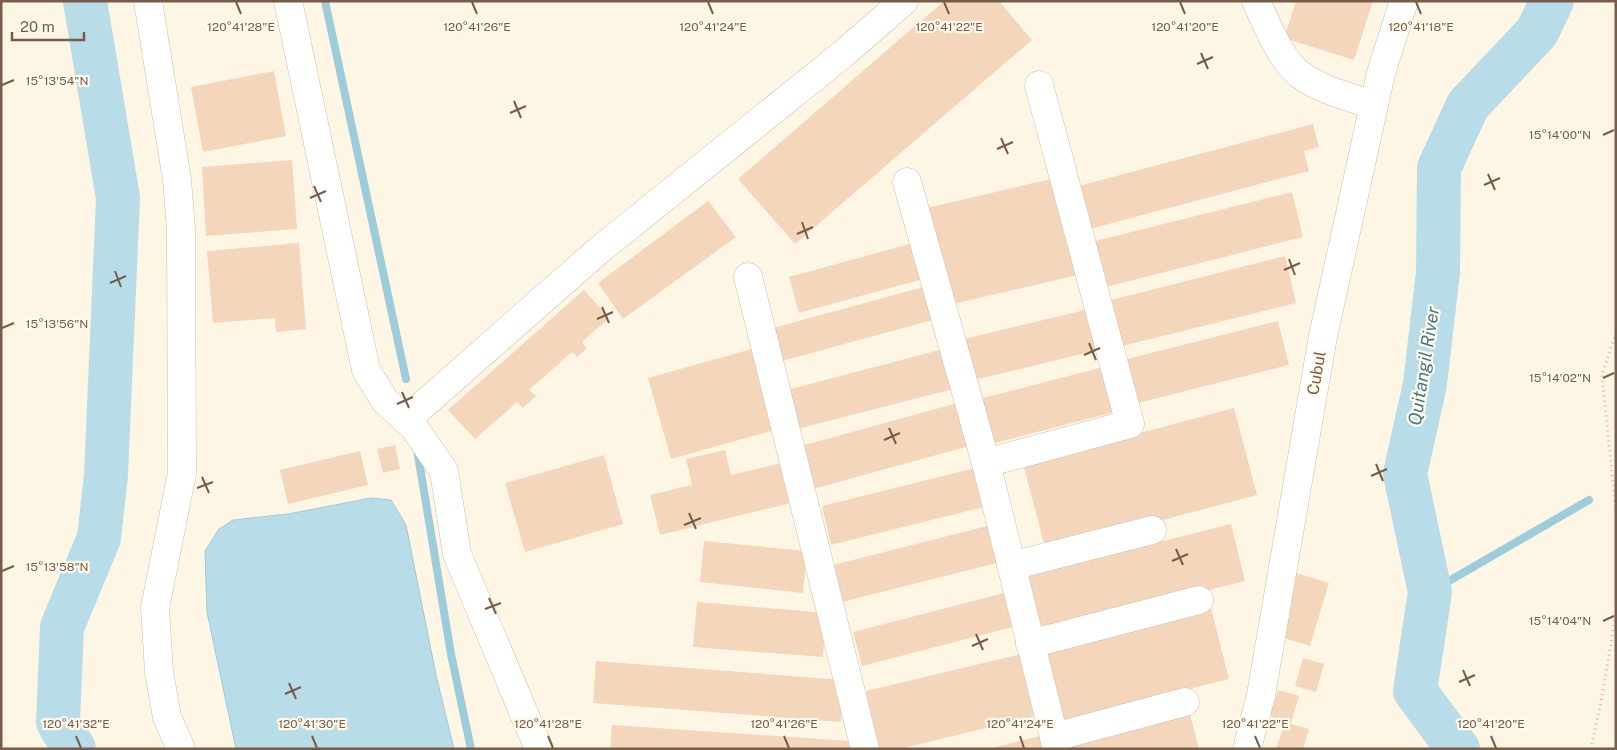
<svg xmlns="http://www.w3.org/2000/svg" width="1617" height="750" viewBox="0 0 1617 750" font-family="'Public Sans',sans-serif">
	<rect width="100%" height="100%" fill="#fdf6e5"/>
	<!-- water -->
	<polygon fill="#b9dde8" stroke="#9eccda" points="371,498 391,500 406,525 436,675 454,749 236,749 207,612 205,551 219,529 233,520 288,514"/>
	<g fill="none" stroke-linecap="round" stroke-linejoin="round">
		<!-- stream -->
		<g stroke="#9eccda" stroke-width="8">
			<polyline points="325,1 406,379"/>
			<polyline points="417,449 451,654 471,749"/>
			<polyline points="1430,592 1589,500"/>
		</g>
		<!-- river -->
		<g stroke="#b9dde8" stroke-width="44">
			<polyline points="74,749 58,722 62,627 99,538 106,475 118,198 85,1"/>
			<polyline points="1458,749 1415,691 1430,592 1405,474 1425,384 1438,272 1439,168 1468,105 1537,32 1552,1"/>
		</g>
	</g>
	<!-- building -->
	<g fill="#f4d6bc">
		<polygon points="944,1 999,1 1032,40 795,244 738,179"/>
		<polygon points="1296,1 1373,1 1354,60 1284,38"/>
		<polygon points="274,71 286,136 203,152 191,87"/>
		<polygon points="1313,124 1319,147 1304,151 1309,171 1086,230 1075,187"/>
		<polygon points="292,160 297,229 206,236 202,167"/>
		<polygon points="1059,177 1082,274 949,305 927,208"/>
		<polygon points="1292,192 1303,237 1102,288 1091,242"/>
		<polygon points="708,201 736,237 623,319 598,283"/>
		<polygon points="299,243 306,329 276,332 275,318 213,323 207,251"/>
		<polygon points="913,243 923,279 799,313 789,277"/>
		<polygon points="1285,256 1296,303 1118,347 1107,301"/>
		<polygon points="927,286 936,319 782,361 773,328"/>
		<polygon points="584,290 609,318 582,342 587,348 577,357 572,352 529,390 536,396 523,408 517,402 475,439 448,410"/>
		<polygon points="1097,307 1107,348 970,381 960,340"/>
		<polygon points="1278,321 1289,365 1134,404 1123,360"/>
		<polygon points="755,348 778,429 671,459 648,378"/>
		<polygon points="947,348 957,388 797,429 787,390"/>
		<polygon points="1111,365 1122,410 987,445 975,400"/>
		<polygon points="961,402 973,445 813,489 801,446"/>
		<polygon points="1234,408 1257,495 1046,551 1023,464"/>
		<polygon points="395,445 400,469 383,473 377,449"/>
		<polygon points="725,450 731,475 786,462 795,502 660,535 650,495 692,485 686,459"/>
		<polygon points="360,451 368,485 288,504 280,470"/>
		<polygon points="604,455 623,524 525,552 505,483"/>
		<polygon points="975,468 984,507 831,545 822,506"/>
		<polygon points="1231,524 1245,581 1039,632 1024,576"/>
		<polygon points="987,526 997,563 842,602 833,565"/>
		<polygon points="704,541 807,551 803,593 700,582"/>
		<polygon points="1293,572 1329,583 1310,646 1274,635"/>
		<polygon points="1004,593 1013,627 862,666 853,632"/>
		<polygon points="697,602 827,613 823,657 693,647"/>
		<polygon points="1211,608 1229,679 1063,720 1045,649"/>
		<polygon points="1025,653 1040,715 900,749 879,749 866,691"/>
		<polygon points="1303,658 1324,664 1316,692 1295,686"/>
		<polygon points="596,661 844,680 841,722 593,703"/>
		<polygon points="1278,690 1299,696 1291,723 1270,716"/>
		<polygon points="1188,706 1199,749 1065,749 1063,741"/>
		<polygon points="1285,722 1309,729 1303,749 1276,749"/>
		<polygon points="612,725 851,741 850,749 610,749"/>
		<polygon points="1039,736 1042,749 993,749 993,748"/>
	</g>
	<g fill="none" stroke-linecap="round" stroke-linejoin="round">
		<!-- minor casing -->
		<g stroke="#cfbeab" stroke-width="29">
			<g id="minor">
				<polyline points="148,1 177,180 181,229 182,473 155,608 159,672 167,717 181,749"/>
				<polyline points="288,1 366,370 385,401 413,426 444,471 457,554 539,749"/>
				<path d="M 1256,1 C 1266,23 1282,63 1302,76 C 1324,91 1349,97 1374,105"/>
				<polyline points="907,182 986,463 1057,749"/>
				<polyline points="748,277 865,749"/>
				<polyline points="406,420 598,251 843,54 904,1"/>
				<polyline points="986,463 1130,424 1039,85"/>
				<polyline points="1011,566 1152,530"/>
				<polyline points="1030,644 1199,600"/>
				<polyline points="1054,737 1185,702"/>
				<polyline points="1247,749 1261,695 1323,336 1374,105 1381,73 1404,1"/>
			</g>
		</g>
		<!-- path -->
		<g stroke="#d9b99f" stroke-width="3" stroke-dasharray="1 4" stroke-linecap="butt">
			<polyline points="1616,333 1602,375 1616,514"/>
			<polyline points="1591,749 1602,696 1616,613"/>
		</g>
		<!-- minor -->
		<use href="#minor" stroke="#fff" stroke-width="28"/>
	</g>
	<!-- ticks -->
	<path fill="none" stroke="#775d49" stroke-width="2" d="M 236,2 L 241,14M 472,2 L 477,14M 708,2 L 713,14M 944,2 L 949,14M 1180,2 L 1185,14M 1416,2 L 1421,14M 1201,53 L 1208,69M 1197,64 L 1213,57M 2,85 L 14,80M 514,101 L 521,118M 510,113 L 526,106M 1603,135 L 1614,130M 1001,138 L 1008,154M 997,149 L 1013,142M 1488,174 L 1495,190M 1484,185 L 1500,178M 314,186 L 321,202M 310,198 L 326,191M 802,222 L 808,239M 797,234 L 813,227M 1289,259 L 1295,275M 1284,270 L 1300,263M 115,271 L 121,287M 110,283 L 126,276M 602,307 L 609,323M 597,319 L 613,312M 2,328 L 14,323M 1089,343 L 1096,360M 1084,355 L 1100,348M 1603,378 L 1614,373M 402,392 L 409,408M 397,404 L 413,397M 889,428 L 896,444M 884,440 L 900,433M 1376,464 L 1383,481M 1371,476 L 1387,469M 202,477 L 209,493M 197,488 L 213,482M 689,513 L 696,529M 684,525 L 701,518M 1176,549 L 1183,565M 1172,561 L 1188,554M 2,571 L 14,566M 489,598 L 496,614M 485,609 L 501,603M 1603,621 L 1614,616M 976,634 L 983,650M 972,646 L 988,639M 1463,670 L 1470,686M 1459,682 L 1475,675M 289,683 L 296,699M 285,694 L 301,687M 76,736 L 81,748M 312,736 L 317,748M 548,736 L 553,748M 784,736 L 789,748M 1020,736 L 1024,748M 1255,736 L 1260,748M 1491,736 L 1496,748"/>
	<g text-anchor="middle" stroke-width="4.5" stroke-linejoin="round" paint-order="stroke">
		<!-- street labels -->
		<g font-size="16" fill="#775d49" stroke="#fff9ec">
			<text transform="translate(1316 373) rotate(-80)" y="6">Cubul</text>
		</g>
		<!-- water labels -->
		<g font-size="18" font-style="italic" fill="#417a8b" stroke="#fff9ec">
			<text transform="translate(1424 366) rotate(-81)" y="6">Quitangil River</text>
		</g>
	</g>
	<g font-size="12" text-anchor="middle" fill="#775d49" stroke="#fff9ec" stroke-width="4.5" stroke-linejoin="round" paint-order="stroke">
		<text x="241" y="31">120°41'28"E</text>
		<text x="477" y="31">120°41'26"E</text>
		<text x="713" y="31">120°41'24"E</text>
		<text x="949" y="31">120°41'22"E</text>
		<text x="1185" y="31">120°41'20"E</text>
		<text x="1421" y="31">120°41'18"E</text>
		<text x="57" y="85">15°13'54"N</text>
		<text x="1560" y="139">15°14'00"N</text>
		<text x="57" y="328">15°13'56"N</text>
		<text x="1560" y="382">15°14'02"N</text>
		<text x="57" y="571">15°13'58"N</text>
		<text x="1560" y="625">15°14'04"N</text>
		<text x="76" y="728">120°41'32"E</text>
		<text x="312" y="728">120°41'30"E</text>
		<text x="548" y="728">120°41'28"E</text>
		<text x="784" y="728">120°41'26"E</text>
		<text x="1020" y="728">120°41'24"E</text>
		<text x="1255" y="728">120°41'22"E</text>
		<text x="1491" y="728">120°41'20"E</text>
	</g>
	<!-- border -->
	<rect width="1617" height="750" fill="none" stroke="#775d49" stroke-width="5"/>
	<!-- scale -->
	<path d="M12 32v8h72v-8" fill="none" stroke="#775d49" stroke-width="2.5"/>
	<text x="20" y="32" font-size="15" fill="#775d49" stroke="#fff9ec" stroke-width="4" paint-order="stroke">20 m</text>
</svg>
